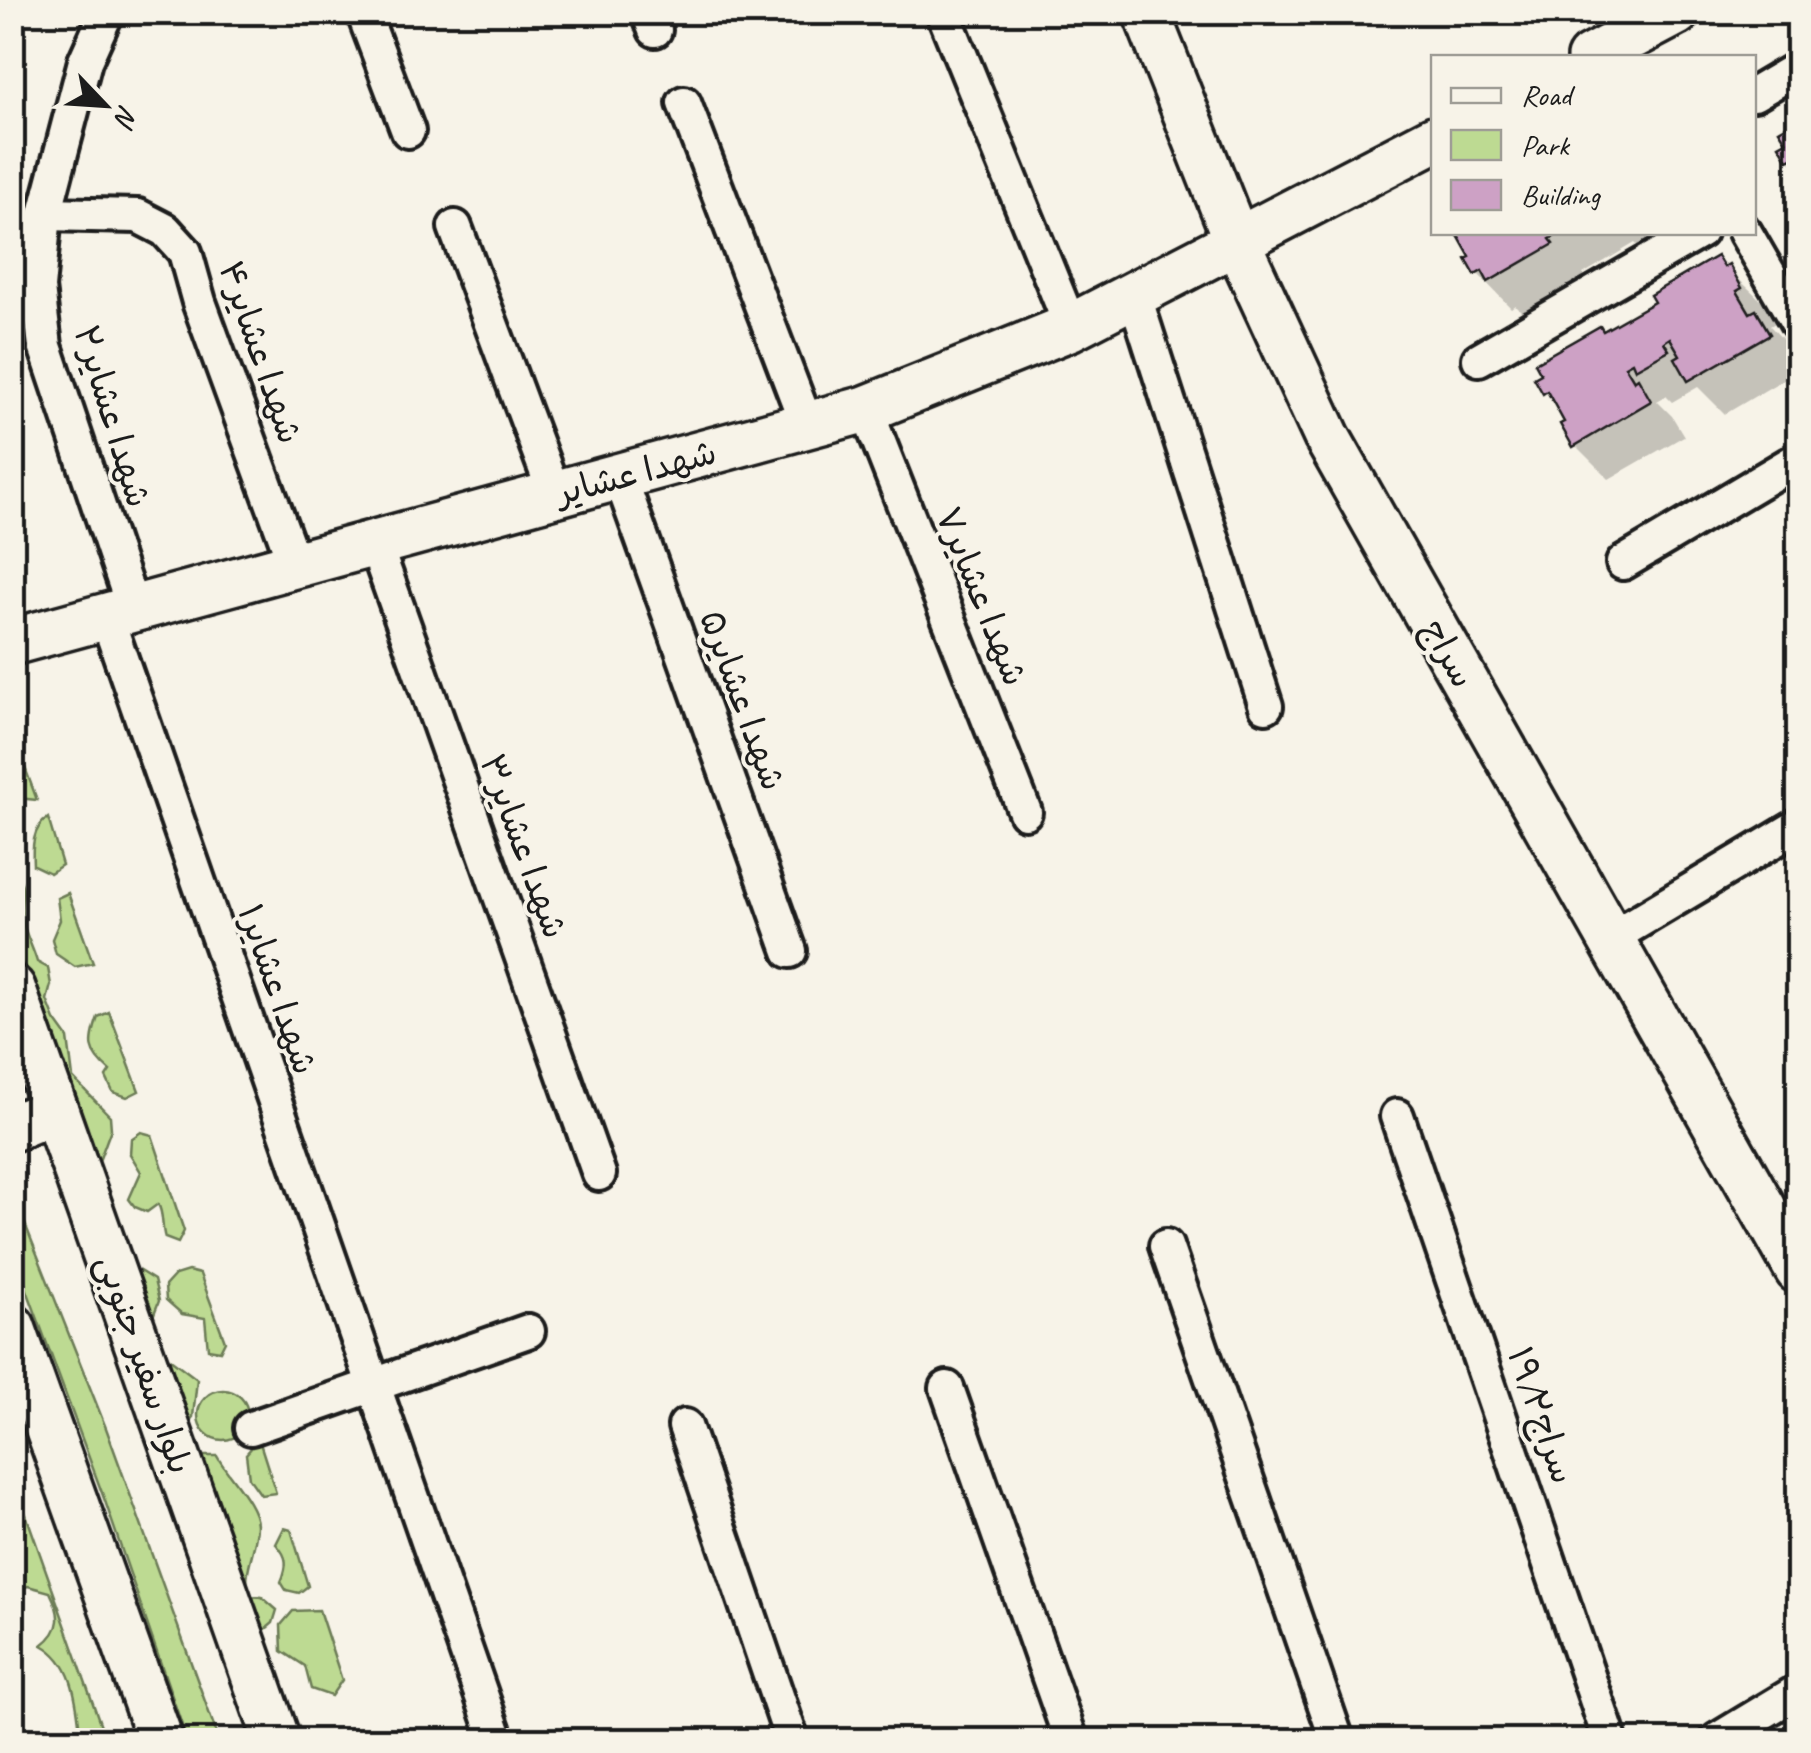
<svg xmlns="http://www.w3.org/2000/svg" width="1811" height="1753" viewBox="0 0 1811 1753" font-family="Caveat,'Playpen Sans Arabic',sans-serif">
	<rect width="100%" height="100%" fill="#f7f3e8"/>
	<filter id="ink" filterUnits="userSpaceOnUse"><feTurbulence type="fractalNoise" baseFrequency=".01" numOctaves="2"/><feDisplacementMap in="SourceGraphic" scale="20" xChannelSelector="R" yChannelSelector="G"/><feConvolveMatrix kernelMatrix="1 2 1 2 8 2 1 2 1" color-interpolation-filters="sRGB"/></filter>
	<g filter="url(#ink)">
		<!-- green -->
		<g fill="#bdda92" stroke="#6c7b57" stroke-width="2.5">
			<polygon points="13,735 37,800 18,798 13,791"/>
			<path d="M 48,818 L 62,865 L 50,873 L 33,865 C 32,848 32,828 48,818 Z"/>
			<path d="M 12,868 C 32,891 17,898 23,922 C 26,936 33,948 37,962 L 48,968 L 51,985 L 47,1000 L 55,1020 L 68,1038 L 73,1078 L 110,1116 L 111,1129 L 96,1169 L 106,1183 L 104,1197 L 13,937 Z"/>
			<polygon points="68,893 93,963 75,967 56,954 52,939 60,920 57,898"/>
			<path d="M 109,1012 L 139,1091 L 127,1097 L 113,1092 L 106,1077 L 110,1071 C 88,1052 89,1043 98,1017 Z"/>
			<path d="M 141,1132 L 152,1135 L 184,1231 L 178,1243 L 165,1238 C 161,1226 164,1214 158,1204 L 147,1212 L 135,1207 L 129,1199 L 141,1172 L 130,1154 L 131,1139 Z"/>
			<polygon points="12,1191 106,1428 219,1740 187,1740 105,1501 27,1290 13,1243"/>
			<polygon points="125,1262 154,1280 159,1301 152,1319 165,1355 197,1379 193,1417 186,1425"/>
			<polygon points="188,1271 200,1274 225,1341 220,1351 208,1349 205,1318 182,1314 166,1300 165,1286 175,1275"/>
			<circle cx="223" cy="1415" r="25"/>
			<polygon points="260,1443 276,1493 261,1495 249,1478 246,1454 253,1446"/>
			<path d="M 204,1456 L 217,1456 C 227,1475 257,1504 257,1525 C 257,1550 242,1570 249,1596 L 262,1597 L 277,1610 L 273,1623 L 260,1634 L 196,1460 Z"/>
			<path d="M 12,1478 L 13,1478 L 106,1740 L 81,1740 C 77,1708 76,1663 42,1645 C 63,1629 61,1614 50,1592 L 28,1586 L 13,1591 Z"/>
			<path d="M 284,1528 L 291,1530 L 308,1586 L 299,1593 L 286,1590 L 281,1582 C 288,1565 288,1557 276,1544 Z"/>
			<polygon points="319,1610 342,1680 331,1696 311,1689 305,1666 282,1651 281,1625 293,1611"/>
		</g>
		<!-- shadow -->
		<g fill="#0003">
			<polygon points="1455,232 1669,232 1641,249 1635,243 1583,274 1586,279 1524,314 1515,305 1511,308 1477,273 1473,258"/>
			<polygon points="1717,259 1763,302 1775,323 1770,326 1790,347 1798,363 1798,371 1725,414 1698,387 1672,402 1666,396 1657,401 1672,416 1684,436 1609,479 1575,445 1567,423 1556,403 1545,392 1604,333 1657,302"/>
		</g>
		<!-- building -->
		<g fill="#cda1c5" stroke="#1c1c1c" stroke-width="2.5">
			<polygon points="1798,119 1798,170 1792,158 1788,160 1779,145 1786,141 1779,130"/>
			<polygon points="1456,232 1561,232 1550,239 1554,244 1488,282 1482,271 1475,275 1466,259 1470,257"/>
			<polygon points="1717,256 1724,267 1729,264 1742,288 1737,291 1750,313 1756,310 1770,334 1688,381 1675,358 1680,355 1670,338 1664,342 1669,350 1635,369 1632,362 1625,366 1634,381 1638,378 1651,401 1573,447 1560,424 1564,422 1547,391 1543,394 1534,378 1541,374 1535,363 1600,326 1603,331 1654,302 1650,295"/>
		</g>
		<g fill="none" stroke-linecap="round" stroke-linejoin="round">
			<!-- street casing -->
			<g stroke="#1c1c1c" stroke-width="40">
				<g id="street">
					<polyline points="107,12 85,61 45,214 38,288 45,346 134,611"/>
					<polyline points="363,12 408,131"/>
					<polyline points="648,12 655,30"/>
					<polyline points="943,12 1071,327"/>
					<polyline points="1754,94 1798,68"/>
					<polyline points="684,103 807,425"/>
					<polyline points="45,214 138,216 165,230 185,252 199,302 295,565"/>
					<polyline points="455,227 555,495"/>
					<polyline points="1745,232 1798,324"/>
					<polyline points="1135,297 1266,706"/>
					<polyline points="1479,359 1700,232"/>
					<polyline points="866,409 1025,812"/>
					<polyline points="620,477 790,951"/>
					<polyline points="375,544 599,1174"/>
					<polyline points="1623,563 1798,459"/>
					<polyline points="107,618 497,1740"/>
					<polyline points="1609,939 1798,826"/>
					<polyline points="1397,1116 1610,1740"/>
					<polyline points="1166,1246 1337,1740"/>
					<polyline points="947,1388 1071,1740"/>
					<polyline points="685,1426 792,1740"/>
					<polyline points="251,1428 528,1331"/>
					<polyline points="1717,1740 1798,1691"/>
				</g>
			</g>
			<!-- secondary casing -->
			<g stroke="#1c1c1c" stroke-width="52">
				<g id="secondary">
					<polyline points="1146,12 1237,242 1327,437 1798,1270"/>
					<polyline points="1590,58 1677,12"/>
					<polyline points="12,642 866,409 1071,327 1434,139"/>
					<polyline points="12,988 277,1740"/>
					<polyline points="12,1128 55,1110"/>
					<polyline points="12,1327 160,1740"/>
				</g>
			</g>
			<!-- street -->
			<use href="#street" stroke="#f7f3e8" stroke-width="32"/>
			<!-- secondary -->
			<use href="#secondary" stroke="#f7f3e8" stroke-width="45"/>
		</g>
	</g>
	<g text-anchor="middle" stroke-width="8" stroke-linejoin="round" paint-order="stroke">
		<!-- street labels -->
		<g font-size="35" fill="#1c1c1c" stroke="#f7f3e8">
			<text transform="translate(261 352) rotate(71)" y="12">شهدا عشایر۴</text>
			<text transform="translate(113 416) rotate(73)" y="12">شهدا عشایر۲</text>
			<text transform="translate(636 472) rotate(-15)" y="12">شهدا عشایر</text>
			<text transform="translate(982 596) rotate(68)" y="12">شهدا عشایر۷</text>
			<text transform="translate(1449 653) rotate(61)" y="12">سراج</text>
			<text transform="translate(743 700) rotate(70)" y="12">شهدا عشایر۵</text>
			<text transform="translate(524 846) rotate(70)" y="12">شهدا عشایر۳</text>
			<text transform="translate(278 989) rotate(71)" y="12">شهدا عشایر۱</text>
			<text transform="translate(145 1364) rotate(71)" y="12">بلوار سفیر جنوبی</text>
			<text transform="translate(1542 1415) rotate(71)" y="12">سراج۱۹/۲</text>
		</g>
	</g>
	<!-- margin -->
	<rect width="1811" height="1753" fill="none" stroke="#f7f3e8" stroke-width="50"/>
	<rect x="25" y="25" width="1761" height="1703" fill="none" stroke="#1c1c1c" stroke-width="4" filter="url(#ink)"/>
	<!-- legend -->
	<rect x="1431" y="55" width="325" height="180" fill="#f7f3e8" stroke="#9f9d96" stroke-width="2.5"/>
	<rect x="1451" y="88" width="50" height="15" fill="#f7f3e8" stroke="#9f9d96" stroke-width="2.5"/>
	<text x="1521" y="105" font-size="30" fill="#1c1c1c">Road</text>
	<rect x="1451" y="130" width="50" height="30" fill="#bdda92" stroke="#9f9d96" stroke-width="2.5"/>
	<text x="1521" y="155" font-size="30" fill="#1c1c1c">Park</text>
	<rect x="1451" y="180" width="50" height="30" fill="#cda1c5" stroke="#9f9d96" stroke-width="2.5"/>
	<text x="1521" y="205" font-size="30" fill="#1c1c1c">Building</text>
	<!-- north arrow -->
	<g transform="translate(105 105) rotate(115)" stroke="#f7f3e8" stroke-width="8" paint-order="stroke">
	<path d="M0-8L18 38L0 25L-18 38Z" fill="#1c1c1c"/>
	<text y="-15" font-size="28" font-weight="bold" text-anchor="middle" fill="#1c1c1c">N</text>
	</g>
</svg>
